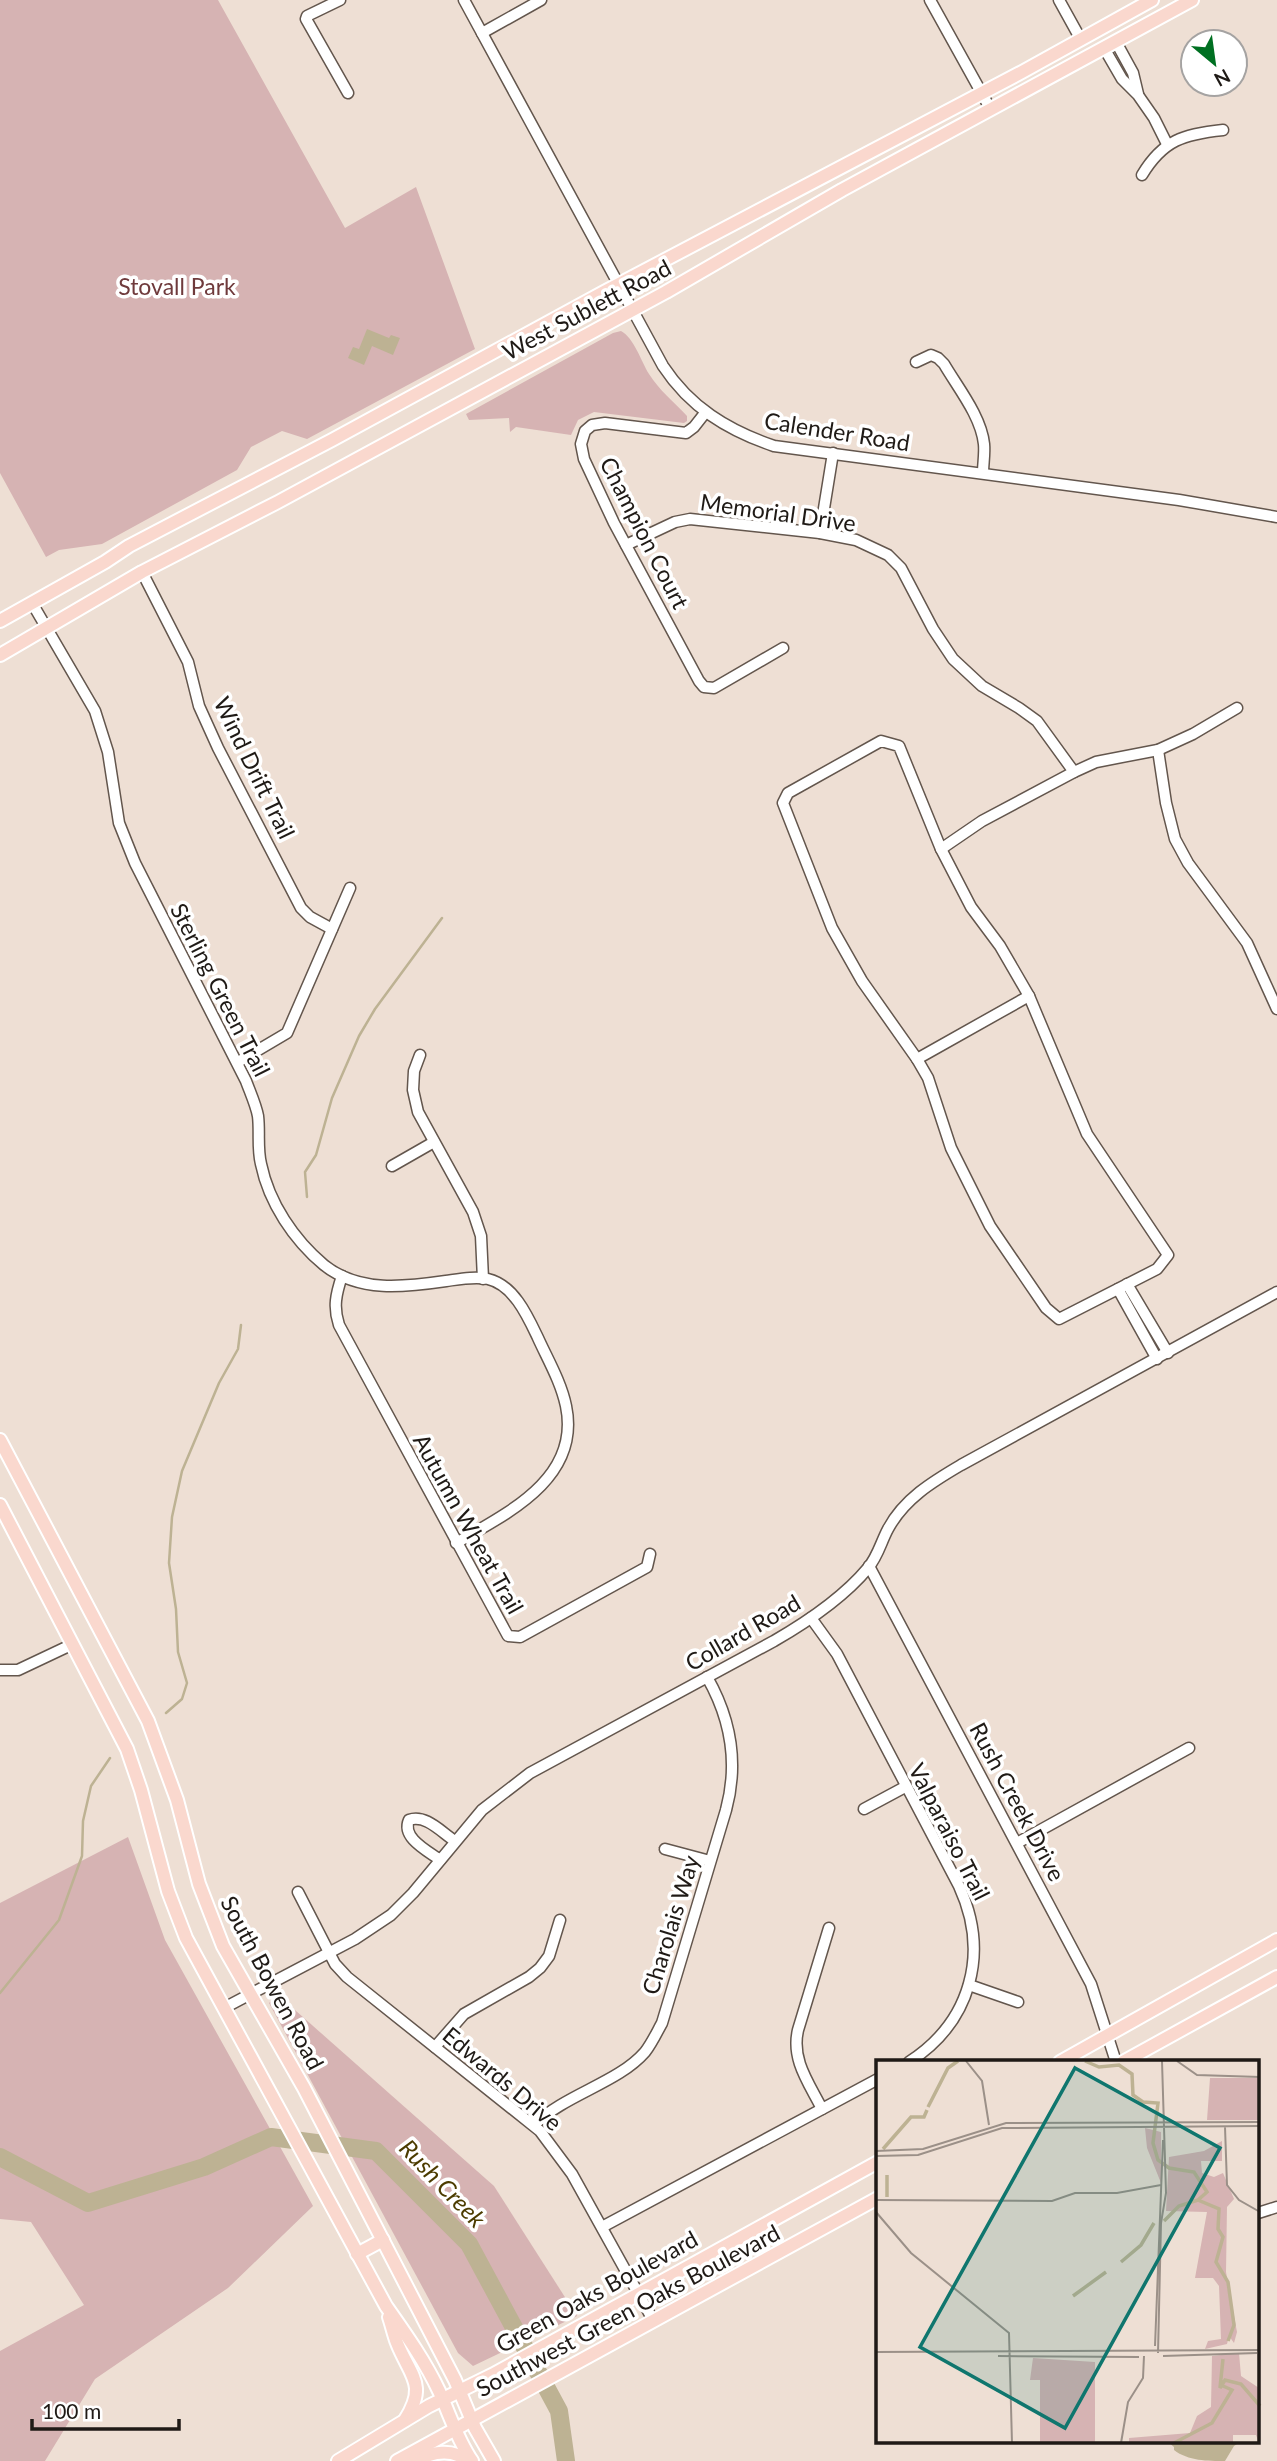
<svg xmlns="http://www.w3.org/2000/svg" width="1277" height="2461" viewBox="0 0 1277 2461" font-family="Lato,sans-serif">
	<rect width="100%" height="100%" fill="#eedfd4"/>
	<!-- green -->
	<g fill="#d6b3b3">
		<polygon points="0,0 218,0 345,228 416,187 475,349 307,439 282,431 251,447 237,470 102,544 59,550 46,557 0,473"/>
		<path d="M 621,331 C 634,338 641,361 649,374 C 659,390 674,402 687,416 L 687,421 L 684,423 L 594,412 L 578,420 L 571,435 L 516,427 L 510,432 L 509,418 L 469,420 L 466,414 L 613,333 Z"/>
		<polygon points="128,1837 165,1940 313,2206 228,2288 95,2379 45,2461 0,2461 0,2351 84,2305 31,2222 0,2219 0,1903"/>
		<polygon points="278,1995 494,2186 577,2316 473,2366 458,2353 269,2003"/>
	</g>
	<!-- water -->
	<g fill="#bdb293">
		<polygon points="367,329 389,338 391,335 400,338 393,355 372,346 364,365 348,358 353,347 359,349"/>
		<path d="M 1168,2442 L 1240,2442 L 1234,2446 L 1225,2461 C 1208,2461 1188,2461 1174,2450 L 1174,2447 Z"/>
	</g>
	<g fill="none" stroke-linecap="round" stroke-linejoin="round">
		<!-- stream -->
		<g stroke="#bdb293" stroke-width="2.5">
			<polyline points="307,1197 305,1172 316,1155 332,1098 359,1036 375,1009 442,918"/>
			<polyline points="166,1713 182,1699 187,1683 178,1652 176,1609 169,1563 172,1517 182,1471 219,1383 238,1349 241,1325"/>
			<polyline points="0,1993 59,1920 82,1856 83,1821 91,1786 110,1758"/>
		</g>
		<!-- river -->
		<polyline stroke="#bdb293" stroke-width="18" points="0,2157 88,2203 204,2167 271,2137 376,2151 469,2244 559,2411 566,2461"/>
		<!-- minor casing -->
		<g stroke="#63564d" stroke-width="13">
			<g id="minor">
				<polyline points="340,0 307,16 306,19 348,93"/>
				<path d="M 464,0 L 663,366 C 690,407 727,430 774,446 L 1179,500 L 1277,517"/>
				<polyline points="930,0 991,110"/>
				<polyline points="1059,0 1080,38"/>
				<polyline points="482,33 541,0"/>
				<polyline points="1116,42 1133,73 1138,94"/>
				<polyline points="1104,48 1122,79 1138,95 1154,118 1167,144"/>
				<path d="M 1142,175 C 1163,140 1184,134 1223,130"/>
				<path d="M 916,362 L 931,355 L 938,358 L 944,364 C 958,388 981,416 984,444 C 985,453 983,464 983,473"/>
				<polyline points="705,413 694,427 686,433 605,423 592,425 585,431 581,444 584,459 614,523 699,681 704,687 714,688 783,648"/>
				<polyline points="820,533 833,453"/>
				<polyline points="626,545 675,522 690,519 820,533 856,540 888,555 901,568 933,629 953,659 982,686 1019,708 1037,721 1074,772"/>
				<polyline points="142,572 188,662 199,706 218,748 301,908 310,917 332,929"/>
				<path d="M 32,603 L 95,711 L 108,752 L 119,823 L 135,863 L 246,1081 C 250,1092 256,1105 258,1116 C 260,1132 257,1148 261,1164 C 269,1203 294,1240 324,1265 C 359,1293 405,1287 446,1281 C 460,1279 475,1276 488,1279 C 514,1285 528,1317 538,1338 C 548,1360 561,1382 566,1406 C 581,1478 508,1513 456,1543"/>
				<polygon points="881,741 899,746 941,849 971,907 1000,946 1029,996 1087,1134 1168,1255 1157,1269 1059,1319 1046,1308 990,1226 951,1148 928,1078 917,1059 862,981 832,928 783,803 788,793"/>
				<polyline points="1158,750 1166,803 1175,839 1188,863 1247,943 1277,1009"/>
				<polyline points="941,849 982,821 1074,772 1096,762 1158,750 1193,734 1237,708"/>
				<polyline points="420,1055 414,1071 413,1090 418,1112 473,1212 481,1236 483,1279"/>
				<polyline points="917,1059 1029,996"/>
				<polyline points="238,1062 287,1033 350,888"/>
				<polyline points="392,1166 434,1142"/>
				<path d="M 342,1276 C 336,1294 333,1307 339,1325 L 508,1636 L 520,1637 L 647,1567 L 650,1554"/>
				<polyline points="1127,1284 1168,1353"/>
				<polyline points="1118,1289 1157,1359"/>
				<polyline points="869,1566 1091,1984 1116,2062"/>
				<path d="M 811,1618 L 837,1654 L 959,1886 C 990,1953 971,2022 909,2062"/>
				<polyline points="0,1670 18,1670 73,1644"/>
				<polyline points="864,1809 905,1787"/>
				<polyline points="1017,1843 1189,1748"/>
				<polyline points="665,1849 710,1861"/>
				<path d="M 440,1860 C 428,1851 401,1838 409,1820 C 426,1814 441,1832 455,1841"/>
				<polyline points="298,1892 335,1964 347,1977 540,2131 572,2174 653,2320"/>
				<polyline points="969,1985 1018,2002"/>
				<path d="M 224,2008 L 355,1939 L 391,1915 L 413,1893 L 482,1810 L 530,1773 L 774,1641 C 807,1622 843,1598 868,1568 C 878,1556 881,1542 888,1529 C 904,1499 932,1482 961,1465 L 1277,1292"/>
				<polyline points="435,2047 464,2014 529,1977 540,1968 549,1956 560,1920"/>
				<path d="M 822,2109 C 809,2083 791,2060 798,2030 L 829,1928"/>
				<path d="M 534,2125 C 566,2094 618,2083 645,2052 C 652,2043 657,2032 662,2023 L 726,1810 C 739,1762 731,1719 707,1677"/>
				<polyline points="1258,2213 1277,2207"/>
				<polyline points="602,2227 878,2079"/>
			</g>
		</g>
		<!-- major casing -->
		<g stroke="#fff" stroke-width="16">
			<g id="major">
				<polyline points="0,621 105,562 129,546 332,440 604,292 1022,72 1152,0"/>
				<polyline points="0,655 142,572 278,502 666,292 842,190 1192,0"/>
				<polyline points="0,1440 148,1721 177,1800 199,1884 223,1946 304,2088 455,2380 475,2428 494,2461"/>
				<path d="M 0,1505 L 127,1749 L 141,1790 L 168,1891 L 186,1938 L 386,2306 C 405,2333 425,2361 439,2391 C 450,2415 457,2439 472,2461"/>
				<polyline points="1060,2062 1277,1940"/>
				<polyline points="1123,2062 1277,1977"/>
				<polyline points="357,2254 383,2240"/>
				<path d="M 389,2317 C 392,2326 394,2335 397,2343 C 410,2376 428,2384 405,2420"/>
				<polyline points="338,2461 429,2406 492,2375 878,2162"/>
				<polyline points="397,2461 878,2198"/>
				<path d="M 415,2461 C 432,2452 452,2448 468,2461"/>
			</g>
		</g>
		<!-- minor -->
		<use href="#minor" stroke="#fff" stroke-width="10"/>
		<!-- major -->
		<use href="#major" stroke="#fad8ce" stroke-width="12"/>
	</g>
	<g text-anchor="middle" stroke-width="7" stroke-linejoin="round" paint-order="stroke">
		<!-- park labels -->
		<g font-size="23" fill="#6f3a3c" stroke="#fff">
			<text x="177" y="295">Stovall Park</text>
		</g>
		<!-- street labels -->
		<g font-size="23" fill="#1f1a16" stroke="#fff">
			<text transform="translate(587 310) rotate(-28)" y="8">West Sublett Road</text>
			<text transform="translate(837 432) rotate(9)" y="8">Calender Road</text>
			<text transform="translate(778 513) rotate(8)" y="8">Memorial Drive</text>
			<text transform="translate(644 533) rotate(63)" y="8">Champion Court</text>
			<text transform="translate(254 768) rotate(64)" y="8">Wind Drift Trail</text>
			<text transform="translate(220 990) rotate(63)" y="8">Sterling Green Trail</text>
			<text transform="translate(468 1524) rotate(61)" y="8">Autumn Wheat Trail</text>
			<text transform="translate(743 1633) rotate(-30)" y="8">Collard Road</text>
			<text transform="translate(1017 1802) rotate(62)" y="8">Rush Creek Drive</text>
			<text transform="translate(949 1832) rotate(63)" y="8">Valparaiso Trail</text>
			<text transform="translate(671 1925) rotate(-73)" y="8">Charolais Way</text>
			<text transform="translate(272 1983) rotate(62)" y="8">South Bowen Road</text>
			<text transform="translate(502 2079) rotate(40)" y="8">Edwards Drive</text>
			<text transform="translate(597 2292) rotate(-29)" y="8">Green Oaks Boulevard</text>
			<text transform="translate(628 2311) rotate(-28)" y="8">Southwest Green Oaks Boulevard</text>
		</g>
		<!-- water labels -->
		<g font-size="24" font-style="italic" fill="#4c3c00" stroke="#fff">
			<text transform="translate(442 2184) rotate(46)" y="8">Rush Creek</text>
		</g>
	</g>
	<!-- overview -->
	<g transform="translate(876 2060)">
		<rect width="383" height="383" fill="#eedfd4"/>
		<path d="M 334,18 L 383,18 L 382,60 L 331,60 ZM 269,68 L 285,72 L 285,123 L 271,88 ZM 346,81 L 346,101 L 325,101 L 326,113 L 338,117 L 347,113 L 358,139 L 351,147 L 350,212 L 361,272 L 358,283 L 353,276 L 351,284 L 329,289 L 332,281 L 345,279 L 343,226 L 337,218 L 319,218 L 331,152 L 290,151 L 293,97 L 328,91 ZM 363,293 L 365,316 L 383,328 L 383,383 L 380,375 L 357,375 L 357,383 L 253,383 L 253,378 L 314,373 L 321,356 L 335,347 L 336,296 ZM 157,298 L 219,302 L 219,383 L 164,383 L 164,320 L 154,320 Z" fill="#d6b3b3"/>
		<path fill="none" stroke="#bdb293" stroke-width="3.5" d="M 209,1 L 223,7 L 243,5 L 256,14 L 257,35 L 267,42 L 282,43 L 277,83 L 282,100 L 293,108 L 318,112 L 331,132 L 322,140 L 343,149 L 342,169 L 347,177 L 340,202 L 352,222 L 358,265 L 352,281M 52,47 L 72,8 L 82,1M 7,89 L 35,57 L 48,57 L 51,50M 11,137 L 11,115M 288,161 L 303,146 L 322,140M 245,202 L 265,185 L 278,163M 197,236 L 230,212M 347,299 L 344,328 L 349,320 L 365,324 L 384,346M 298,383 L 336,363 L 356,330 L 347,326"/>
		<path fill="none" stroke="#9b9088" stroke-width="2" d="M 90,1 L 106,21 L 113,65M 301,1 L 321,15 L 384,17M 349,67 L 351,125 L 363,140 L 384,152M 0,91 L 47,89 L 130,63 L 384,62M 0,96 L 42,95 L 126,68 L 384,66M 0,140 L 176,141 L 199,133 L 241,133 L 285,125M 0,152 L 35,193 L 133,273 L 136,383M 279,286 L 287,80M 0,292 L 384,290M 282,293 L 285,163 L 290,133 L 286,1M 122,296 L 263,297M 287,296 L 381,293M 245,383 L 252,342 L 267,318 L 268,296"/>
		<path fill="#0f766e" fill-opacity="0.15" stroke="#0f766e" stroke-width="3.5" d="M 199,8 L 344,88 L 189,368 L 44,287 Z"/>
		<rect width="383" height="383" fill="none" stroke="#1f1a16" stroke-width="3.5"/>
	</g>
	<!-- north arrow -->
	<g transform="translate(1214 63) rotate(151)"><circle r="33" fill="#ffffff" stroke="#a5a3a2" stroke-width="2"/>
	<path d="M0-5L12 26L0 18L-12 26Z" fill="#007022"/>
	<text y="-10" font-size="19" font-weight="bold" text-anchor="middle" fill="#1f1a16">N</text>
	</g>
	<!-- scale -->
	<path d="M32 2419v10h147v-10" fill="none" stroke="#1f1a16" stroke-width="3.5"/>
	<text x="42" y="2419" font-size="21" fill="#1f1a16" stroke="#ffffff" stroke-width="5" paint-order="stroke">100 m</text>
</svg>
